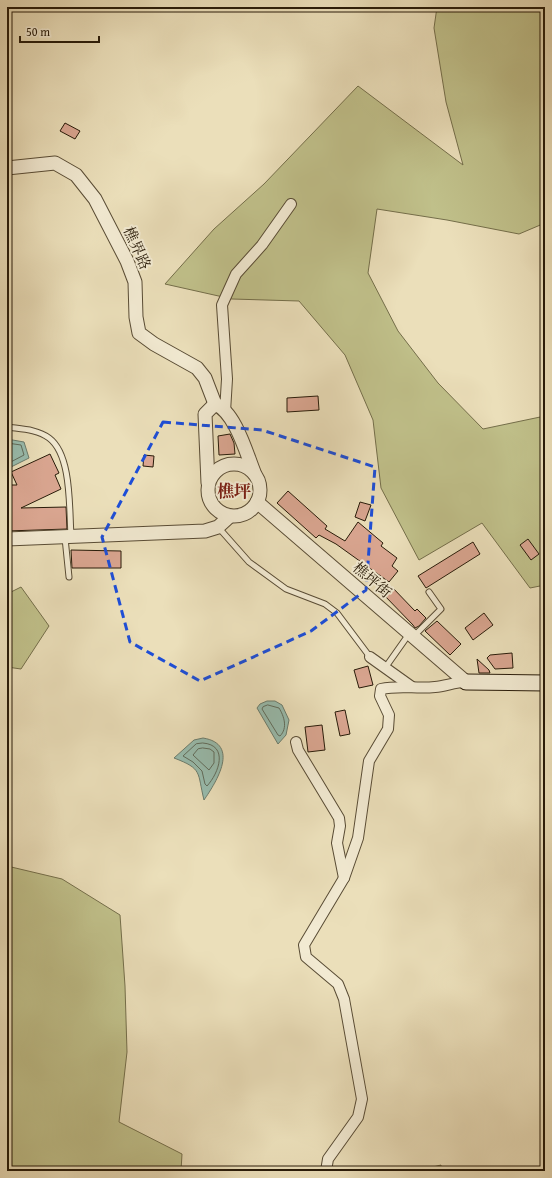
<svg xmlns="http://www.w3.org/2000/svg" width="552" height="1178" viewBox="0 0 552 1178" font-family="'Gentium Book Plus','Noto Serif SC',serif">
	<rect width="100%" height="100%" fill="#ebdfba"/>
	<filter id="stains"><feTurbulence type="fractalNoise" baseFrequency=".005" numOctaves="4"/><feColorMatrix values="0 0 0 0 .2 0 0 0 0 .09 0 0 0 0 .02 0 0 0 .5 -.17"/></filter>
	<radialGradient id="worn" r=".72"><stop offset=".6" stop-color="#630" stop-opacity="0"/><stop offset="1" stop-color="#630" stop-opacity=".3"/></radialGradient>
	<!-- green -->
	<g fill="#c0c08a" stroke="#746e4a">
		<polygon points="437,7 545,7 545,223 519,234 447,220 377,209 368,273 398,331 438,383 483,429 545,416 545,585 530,588 482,523 419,560 381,488 373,420 345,355 299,301 232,299 165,284 214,229 264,184 358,86 463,165 446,102 434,28"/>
		<polygon points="21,587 49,626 21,669 7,667 7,594"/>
		<polygon points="7,866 62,879 120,915 125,986 127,1052 119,1122 182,1154 181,1171 7,1171"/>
		<polygon points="441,1165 441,1171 417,1171"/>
	</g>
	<!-- water -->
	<g fill="#98bdaf" stroke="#6b7c6d">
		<polygon points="7,439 24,442 29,458 7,469"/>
		<polygon points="267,701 275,701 282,705 289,720 286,735 278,744 257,708 260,704"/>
		<path d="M 203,738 C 240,744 217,781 204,800 C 197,772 203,769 174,758 L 194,740 Z"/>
	</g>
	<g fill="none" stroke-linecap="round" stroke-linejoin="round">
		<!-- shore -->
		<g stroke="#606c5c" stroke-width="1">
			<polyline points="7,443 21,445 24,455 7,464"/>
			<path d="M 268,705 L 279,708 C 284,716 288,728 280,736 L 278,735 L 262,709 L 263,707 Z"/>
			<path d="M 203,743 C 229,745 219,773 207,786 L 205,784 L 202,771 L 193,762 L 183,756 L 196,744 Z"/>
			<polygon points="203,748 210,749 214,752 214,763 209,770 193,755 198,749"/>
		</g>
	</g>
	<!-- building -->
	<g fill="#daa691" stroke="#281b09">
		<polygon points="65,123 80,131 75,139 60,131"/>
		<polygon points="318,396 319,410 287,412 287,398"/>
		<polygon points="230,434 234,443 235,454 219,455 218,436"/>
		<polygon points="50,454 59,473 55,475 61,489 21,508 66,507 67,529 7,531 7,485 17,485 11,472"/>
		<polygon points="144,455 154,456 153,467 143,466"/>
		<polygon points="288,491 327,526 325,529 345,541 358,522 383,543 381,546 397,558 392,566 398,571 389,582 336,544 319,535 316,538 277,503"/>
		<polygon points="360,502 371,505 365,521 355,517"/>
		<polygon points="528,539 539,554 531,560 520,545"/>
		<polygon points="473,542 480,554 426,588 418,576"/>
		<polygon points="71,550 121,551 121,568 72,568"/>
		<polygon points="391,586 415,611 417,609 426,618 419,626 415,628 413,625 383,594"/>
		<polygon points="484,613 493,625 473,640 465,628"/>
		<polygon points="437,621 461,644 450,655 425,631"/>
		<polygon points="512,653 513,668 495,669 487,658 490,655"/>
		<polygon points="477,659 489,670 490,673 479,673"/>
		<polygon points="368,666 373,685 359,688 354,670"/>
		<polygon points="345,710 350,734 340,736 335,712"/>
		<polygon points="322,725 325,750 308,752 305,727"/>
	</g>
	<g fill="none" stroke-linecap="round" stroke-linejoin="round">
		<!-- service casing -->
		<g stroke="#594c35" stroke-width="7">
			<g id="service">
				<path d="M 7,427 C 20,429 37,429 49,438 C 72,455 69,509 71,535"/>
				<polyline points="218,527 249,562 286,589 325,604 337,613 370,657"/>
				<polyline points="65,538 69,577"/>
				<polyline points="414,636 441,609 429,592"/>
				<polyline points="385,668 409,634"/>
			</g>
		</g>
		<!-- minor casing -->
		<g stroke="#594c35" stroke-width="12">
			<g id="minor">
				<polyline points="225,412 227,379 222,305 236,274 262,245 291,204"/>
				<polyline points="370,657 412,687"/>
				<polyline points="296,742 298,750 339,818 340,826 337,843 344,878"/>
				<path d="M 326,1171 L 328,1159 L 358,1117 L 362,1099 L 344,999 L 338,984 L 306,957 L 304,945 L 344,878 L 358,838 L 369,761 L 388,729 L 389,715 L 380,696 L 381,689 C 399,685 417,689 435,687 C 446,686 455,682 466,682"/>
			</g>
		</g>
		<!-- tertiary casing -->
		<g stroke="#594c35" stroke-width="15">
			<g id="tertiary">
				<polyline points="7,168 55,163 76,175 95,199 127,261 135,282 136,317 139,333 154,344 197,368 205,378 215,404"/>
				<path d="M 215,404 C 235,412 246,452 254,472"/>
				<circle cx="234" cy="490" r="26"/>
				<polyline points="208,483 205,414 215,404"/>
				<polyline points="257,502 466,682"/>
				<polyline points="7,539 205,531 218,527 230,516"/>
			</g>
		</g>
		<!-- secondary casing -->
		<g stroke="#281b09" stroke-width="17">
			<polyline id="secondary" points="466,682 545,683"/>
		</g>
		<!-- service -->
		<use href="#service" stroke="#f2ead2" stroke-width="5"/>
		<!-- minor -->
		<use href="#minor" stroke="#f2ead2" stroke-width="10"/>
		<!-- tertiary -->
		<use href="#tertiary" stroke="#f2ead2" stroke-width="13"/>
		<!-- secondary -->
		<use href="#secondary" stroke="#f2ead2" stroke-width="15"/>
	</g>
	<!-- marked area -->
	<path fill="none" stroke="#1d4ed8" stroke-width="3" stroke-dasharray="8 5" stroke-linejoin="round" d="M 163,422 L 262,430 L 375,467 L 366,590 L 311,631 L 200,681 L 130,642 L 102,537 Z"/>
	<g text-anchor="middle" stroke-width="4" stroke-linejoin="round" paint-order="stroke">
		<!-- street labels -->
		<g font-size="15" fill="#281b09" stroke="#f2ead2">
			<text transform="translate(137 248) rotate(66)" y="5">樵界路</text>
			<text transform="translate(372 580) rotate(41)" y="5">樵坪街</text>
		</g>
		<!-- quarter labels -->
		<g font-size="17" font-weight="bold" fill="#7a1f14" stroke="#f2ead2">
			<text x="234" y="497">樵坪</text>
		</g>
	</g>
	<!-- margin -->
	<rect width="552" height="1178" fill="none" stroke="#ebdfba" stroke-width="24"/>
	<rect x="8" y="8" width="536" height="1162" fill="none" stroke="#281b09" stroke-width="2"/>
	<rect x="12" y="12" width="528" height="1154" fill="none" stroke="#281b09"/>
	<!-- scale -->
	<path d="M20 36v6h79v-6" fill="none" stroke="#281b09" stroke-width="2"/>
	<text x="26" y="36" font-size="12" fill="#281b09" stroke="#f2ead2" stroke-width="3" paint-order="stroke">50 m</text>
	<rect width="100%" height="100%" filter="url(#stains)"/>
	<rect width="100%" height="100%" fill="url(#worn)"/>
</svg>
